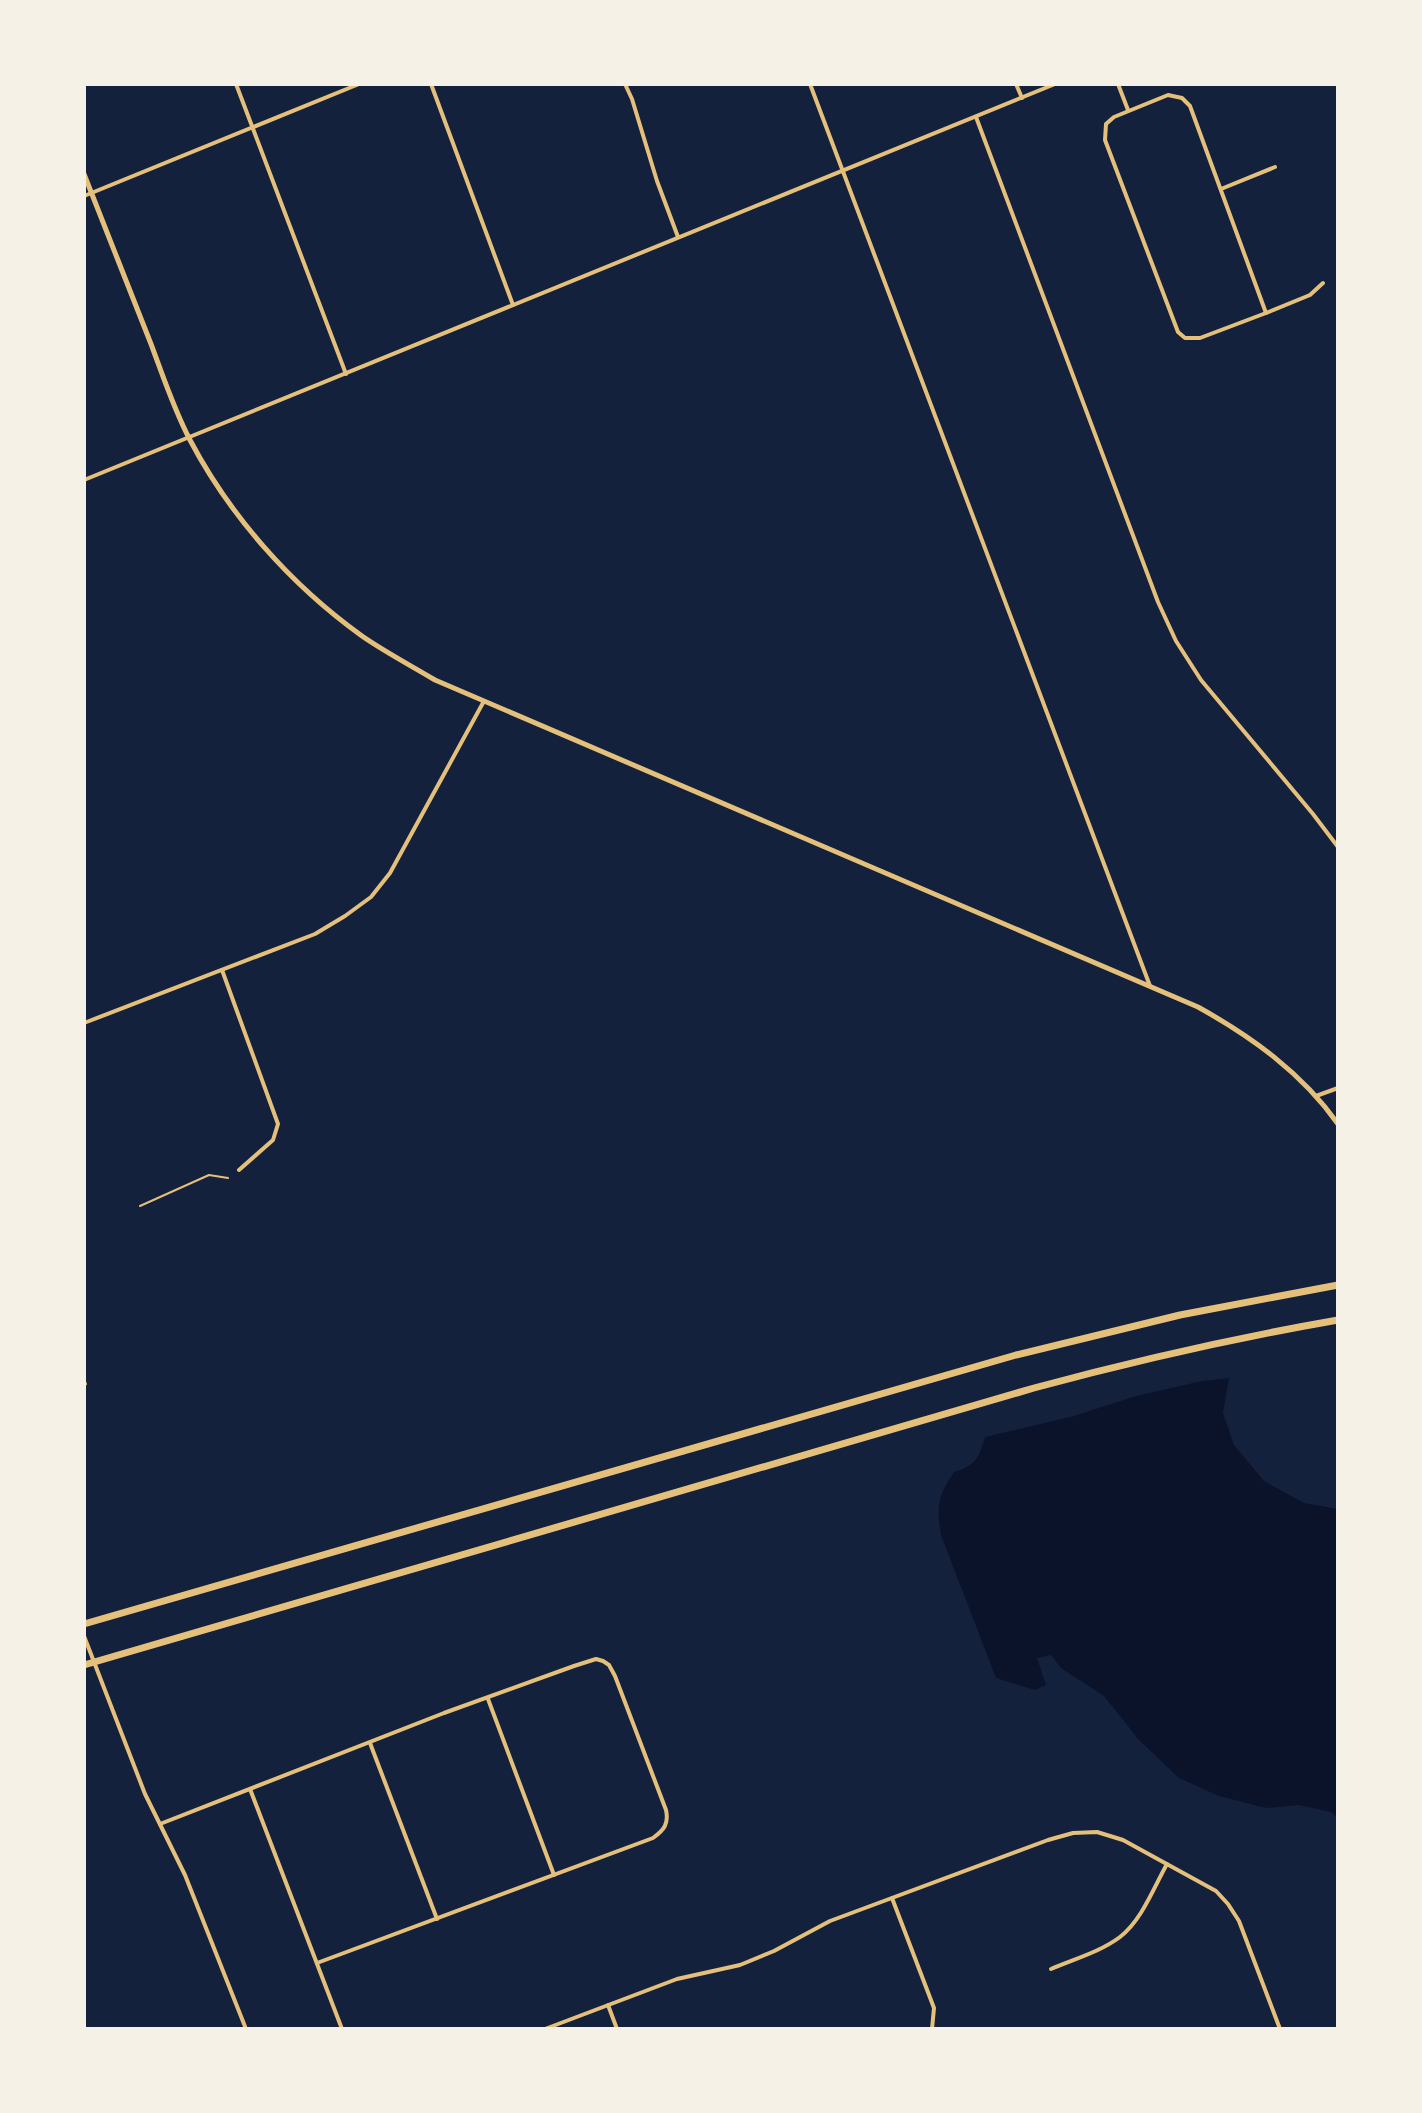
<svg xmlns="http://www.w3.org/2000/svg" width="1422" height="2113" viewBox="0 0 1422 2113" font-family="'Fira Sans',sans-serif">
	<rect width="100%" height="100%" fill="#14213d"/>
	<!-- water -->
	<path fill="#0b132b" d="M 1229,1378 L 1223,1413 L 1234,1445 L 1264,1481 L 1304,1503 L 1338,1509 L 1338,1818 L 1331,1812 L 1299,1805 L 1266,1808 L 1219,1796 L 1179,1778 L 1139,1740 L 1104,1696 L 1061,1668 L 1051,1655 L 1037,1658 L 1046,1685 L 1035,1690 L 996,1678 L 941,1535 C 936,1507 938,1495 954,1472 C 976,1466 979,1457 985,1437 L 1074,1416 L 1136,1396 L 1202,1381 Z"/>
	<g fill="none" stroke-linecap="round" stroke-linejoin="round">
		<!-- service -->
		<polyline stroke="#e5c07b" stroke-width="2" points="140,1206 209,1175 228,1178"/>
		<!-- minor -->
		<g stroke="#e5c07b" stroke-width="4">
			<polyline points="236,84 346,374"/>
			<polyline points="431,84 513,305"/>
			<polyline points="625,84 632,99 657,181 678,237"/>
			<polyline points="1016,84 1022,98"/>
			<polyline points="1118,84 1128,110"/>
			<polygon points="1168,95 1182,98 1190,106 1266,313 1200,338 1185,338 1178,332 1105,140 1106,124 1114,117"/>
			<polyline points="976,117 1158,602 1176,641 1201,680 1313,814 1338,847"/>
			<polyline points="1221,189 1275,167"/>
			<polyline points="84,196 359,84"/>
			<polyline points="1266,313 1310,295 1323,283"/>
			<polyline points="84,480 1055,84"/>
			<polyline points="222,970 278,1124 273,1140 239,1170"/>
			<polyline points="84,1382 85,1384"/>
			<polyline points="84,1636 145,1794 185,1875 246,2029"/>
			<polyline points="488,1699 554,1875"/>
			<polyline points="370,1743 437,1919"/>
			<polyline points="250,1789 342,2029"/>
			<path d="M 160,1824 L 444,1713 L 574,1666 L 596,1659 L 603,1661 L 609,1665 L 615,1676 L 666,1810 C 669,1824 664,1830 653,1838 L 317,1963"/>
			<polyline points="892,1898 934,2008 932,2029"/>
			<path d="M 1051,1969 C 1074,1959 1100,1952 1120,1937 C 1142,1920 1154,1887 1167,1864"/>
			<polyline points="608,2005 617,2029"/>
			<polyline points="545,2029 677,1979 740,1965 774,1951 830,1921 1048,1840 1073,1833 1097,1832 1123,1840 1216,1891 1228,1904 1239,1921 1280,2029"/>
		</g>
		<!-- tertiary -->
		<g stroke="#e5c07b" stroke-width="4">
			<polyline points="810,84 1150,986"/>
			<polyline points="84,1023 315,934 345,916 371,897 390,873 484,701"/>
			<polyline points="1316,1096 1338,1088"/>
		</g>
		<!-- secondary -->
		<path stroke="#e5c07b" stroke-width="5" d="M 84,174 C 107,231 128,287 151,344 C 163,376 174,410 190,440 C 230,516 291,585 362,636 C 385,652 410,665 435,680 L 1198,1007 C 1252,1037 1302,1073 1338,1124"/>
		<!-- motorway -->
		<g stroke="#e5c07b" stroke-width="7">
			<polyline points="84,1624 1016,1355 1180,1315 1338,1285"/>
			<path d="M 84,1665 L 1034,1388 C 1134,1361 1235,1338 1338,1320"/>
		</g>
	</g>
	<!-- border -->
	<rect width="1422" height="2113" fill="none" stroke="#f6f1e7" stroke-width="172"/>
</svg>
